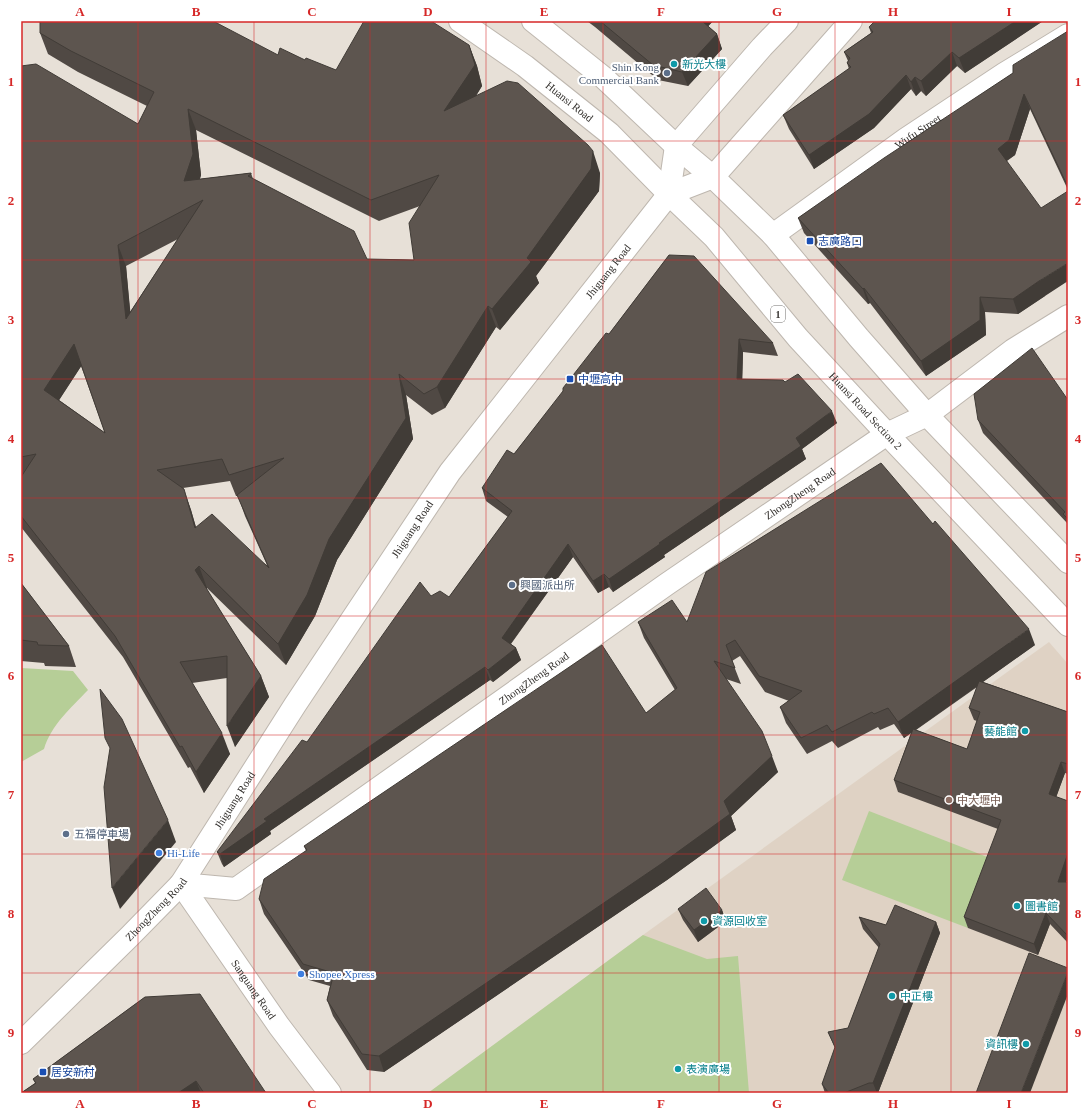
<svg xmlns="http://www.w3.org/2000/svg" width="1089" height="1114" viewBox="0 0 1089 1114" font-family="'Times New Roman','Noto Sans TC',serif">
	<rect width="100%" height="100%" fill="#e7e0d7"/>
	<!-- built -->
	<polygon fill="#dfd2c4" points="1049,642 1068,664 1068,1093 428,1093 643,935"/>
	<!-- green -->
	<g fill="#b6ce97">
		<path d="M 21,668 L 73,671 L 88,690 C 71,708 51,725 44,749 L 21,762 Z"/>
		<polygon points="869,811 995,860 968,928 842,880"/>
		<polygon points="643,935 707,959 738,956 749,1093 428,1093"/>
	</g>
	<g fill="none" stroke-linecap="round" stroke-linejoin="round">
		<!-- minor casing -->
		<g stroke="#beb7af" stroke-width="24">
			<g id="minor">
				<path id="s1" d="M 773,235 L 906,139 L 1004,74 L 1068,35"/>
				<path id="s2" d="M 181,884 L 236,889 L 667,584 L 887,434 L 927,415 L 1013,350 L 1068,316"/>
				<path id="s3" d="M 181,884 L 279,1026 L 330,1093"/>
				<path id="s4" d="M 21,1043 L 130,936 L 181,884 L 295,705 L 450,472 L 669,194"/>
			</g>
		</g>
		<!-- major casing -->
		<g stroke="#beb7af" stroke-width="24">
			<g id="major">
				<path id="s5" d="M 460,21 L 525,66 L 609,133 L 669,194 L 714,237 L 798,338 L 887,434 L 1068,625"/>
				<polyline points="533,21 603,77 676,146 713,177 773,235 859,338 927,415 1068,562"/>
				<polyline points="669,194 713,177 851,21"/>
				<polyline points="669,194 676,146 762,47 787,21"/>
			</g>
		</g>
		<!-- minor -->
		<use href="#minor" stroke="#fff" stroke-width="22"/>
		<!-- major -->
		<use href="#major" stroke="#fff" stroke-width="22"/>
	</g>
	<!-- wall -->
	<g fill="#504944" fill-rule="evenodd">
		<polygon points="587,21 713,21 708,26 717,34 722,49 688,86 658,80 595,27"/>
		<polygon points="1043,21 965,73 957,66 926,96 921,91 916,96 911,89 874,128 814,169 789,129 783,115 849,69 847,63 848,61 844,52 871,33 869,27"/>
		<polygon points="1068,31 1068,190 1030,109 1015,155 1007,161 1045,296 1018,314 985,312 986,335 926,376 870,303 868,304 804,233 798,218 1013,73"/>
		<path d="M 40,33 L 278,55 L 305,60 L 336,70 L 469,45 L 477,66 L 482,86 L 476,96 L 600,173 L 599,191 L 536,276 L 539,283 L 500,330 L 496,327 L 445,408 L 432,415 L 406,395 L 413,439 L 337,560 L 315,616 L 286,665 L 207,588 L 206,588 L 261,676 L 269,697 L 235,747 L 227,678 L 192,683 L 230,754 L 204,793 L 190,767 L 188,768 L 123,657 L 21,527 L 21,66 L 138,124 L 147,106 L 78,72 L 48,54 ZM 196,130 L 379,221 L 420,206 L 414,260 L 367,259 L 253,179 L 251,173 L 200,179 L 201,175 ZM 178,239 L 130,312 L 126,266 ZM 81,366 L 105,433 L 59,400 ZM 230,481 L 236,496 L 238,496 L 245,516 L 267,565 L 196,527 L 191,510 L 183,488 Z"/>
		<polygon points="669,255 773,343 778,356 743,352 742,379 785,382 837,423 802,449 806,459 664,555 665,557 613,592 609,587 598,593 573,557 511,644 516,648 521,660 493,682 490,680 270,831 271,834 224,867 222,864 217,852 307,742 431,596 449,597 508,517 486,501 482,488 514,454 609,334"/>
		<polygon points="1068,400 1068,526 1067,523 983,433 978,420"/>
		<polygon points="21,583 69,646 76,667 45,666 44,663 21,661"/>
		<path d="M 638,622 L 687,622 L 1035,645 L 983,682 L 1068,712 L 1068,774 L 1065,773 L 1056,797 L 1068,801 L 1068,877 L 1066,882 L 1068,882 L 1068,943 L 1050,924 L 1038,955 L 968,928 L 964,917 L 998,829 L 898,792 L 894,780 L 911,733 L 904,738 L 894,724 L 880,730 L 878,727 L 838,748 L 832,741 L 807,754 L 786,723 L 780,707 L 789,701 L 765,692 L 740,656 L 732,661 L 741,684 L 726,679 L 778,772 L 731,816 L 736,830 L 667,880 L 384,1072 L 367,1070 L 333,1016 L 327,1000 L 330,986 L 309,980 L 264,914 L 259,899 L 306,851 L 304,846 L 646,713 L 675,690 L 644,638 ZM 977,687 L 969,708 L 974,720 L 977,721 L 967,749 L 916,730 Z"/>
		<polygon points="678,909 722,910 726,921 698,942 683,920"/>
		<polygon points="859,917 886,925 936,922 940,933 878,1093 825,1093 822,1084 835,1048 828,1032 848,1028 879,948 863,929"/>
		<polygon points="145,997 266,1093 21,1093 35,1083 33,1079"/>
	</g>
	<!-- shaded-wall -->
	<g fill="#413c37">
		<polygon points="700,21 713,21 703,32"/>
		<polygon points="1016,21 1043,21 965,73 959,58"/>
		<polygon points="717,34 722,49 688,86 682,72"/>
		<polygon points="469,45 477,66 482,86 452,133 444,111"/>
		<polygon points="952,52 957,66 926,96 921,81"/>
		<polygon points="906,75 911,89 874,128 814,169 809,155"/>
		<polygon points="915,77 921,91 916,96 911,82"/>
		<polygon points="1024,94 1030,109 1015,155 1003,163 998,149"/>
		<polygon points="188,109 196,130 201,175 192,202 184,181"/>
		<polygon points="593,151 600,173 599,191 536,276 539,283 500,330 492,309 527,258"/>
		<polygon points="118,245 126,266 133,340 126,319"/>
		<polygon points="1068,263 1068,281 1045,296 1018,314 1013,299 1039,281"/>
		<polygon points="864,288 870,303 868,304 863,289"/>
		<polygon points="980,297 985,312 986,335 926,376 921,361"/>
		<polygon points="488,306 496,327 445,408 437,387"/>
		<polygon points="739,339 743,352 742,392 737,379"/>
		<polygon points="74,344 82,365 52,411 44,390"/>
		<polygon points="399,374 406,395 413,439 337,560 315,616 286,665 278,644 329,539"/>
		<polygon points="832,411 837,423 802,449 806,459 664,555 665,557 613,592 609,579 659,543"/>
		<polygon points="184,489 191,510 202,549 195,528"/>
		<polygon points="568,544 573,557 506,650 502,638"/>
		<polygon points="199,566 207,588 202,591 195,570"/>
		<polygon points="604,574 609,587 598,593 593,581"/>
		<polygon points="1029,629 1035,645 904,738 898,722"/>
		<polygon points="516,648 521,660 493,682 488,670"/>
		<polygon points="485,667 490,680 270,831 271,834 224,867 220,854 264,819"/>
		<polygon points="261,676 269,697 235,747 227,726"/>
		<polygon points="222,733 230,754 204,793 196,772"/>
		<polygon points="772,756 778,772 731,816 736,830 667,880 384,1072 379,1056 724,801"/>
		<polygon points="1061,762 1065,773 1053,806 1049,794"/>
		<polygon points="168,820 176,842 120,909 112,888"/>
		<polygon points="1068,853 1068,877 1062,893 1058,882"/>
		<polygon points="722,910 726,921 698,942 694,930"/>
		<polygon points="1046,913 1050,924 1038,955 1034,944"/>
		<polygon points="936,922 940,933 878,1093 877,1093 873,1083"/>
		<polygon points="1068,972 1068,994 1030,1093 1021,1093"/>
		<polygon points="196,1081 201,1093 178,1093"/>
	</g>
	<!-- building -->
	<g fill="#5d554f" stroke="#413c37" fill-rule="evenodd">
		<path d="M 40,21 L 213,21 L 278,55 L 280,48 L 305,60 L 306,58 L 336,70 L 364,21 L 431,21 L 469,45 L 475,65 L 444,111 L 507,81 L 518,83 L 588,145 L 593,151 L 591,169 L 527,258 L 531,262 L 492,309 L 488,306 L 437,387 L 424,394 L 399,374 L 406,418 L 329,539 L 307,595 L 278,644 L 199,566 L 195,570 L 261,676 L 227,726 L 227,656 L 180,662 L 222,733 L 196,772 L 182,746 L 180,747 L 115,636 L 21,516 L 21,477 L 36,454 L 21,457 L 21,66 L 36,64 L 138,124 L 154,92 L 71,51 L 40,33 ZM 188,109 L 371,200 L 439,175 L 409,223 L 414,260 L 367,259 L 354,231 L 248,176 L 251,174 L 251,173 L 184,181 L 193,154 ZM 203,200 L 126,319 L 118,245 ZM 74,344 L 105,433 L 44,390 ZM 284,458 L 237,495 L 269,568 L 212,514 L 195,528 L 184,489 L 157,470 L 222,459 L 229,475 Z"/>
		<polygon points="600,21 702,21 717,34 682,72 653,65"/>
		<polygon points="875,21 1016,21 959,58 952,52 921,81 915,77 911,82 906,75 869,114 809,155 783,115 851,67 847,63 850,58 844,52 873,32 869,27"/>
		<polygon points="1068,31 1068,187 1024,94 1009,140 998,149 1041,208 1068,191 1068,263 1039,281 1013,299 980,297 980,320 921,361 864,288 863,289 798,218 884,158 1013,73 1013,65"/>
		<polygon points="669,255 694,256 773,343 739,339 737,379 783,380 785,382 798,374 832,411 796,438 801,446 659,543 660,544 609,579 604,574 593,581 568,544 502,638 516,648 488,670 485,667 264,819 267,821 220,854 217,852 302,740 307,742 420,582 431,596 440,591 449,597 512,511 482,488 507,450 514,454 563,391 563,388 606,333 609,334"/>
		<polygon points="1032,348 1068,400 1068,519 1063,514 1065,512 978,420 974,394"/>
		<polygon points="881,463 933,524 935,521 1029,629 898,722 888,708 874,714 872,712 832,732 827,725 801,738 780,707 802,691 759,676 735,640 726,645 735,668 714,661 762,731 772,756 724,801 730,814 661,864 379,1056 362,1054 327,1000 334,973 303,964 259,899 264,879 307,850 304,846 602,645 646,713 677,688 638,622 672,600 687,622 706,572"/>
		<polygon points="21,583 69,646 38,645 37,642 21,640"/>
		<polygon points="979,681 1068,712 1068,764 1061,762 1049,794 1068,801 1068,810 1067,812 1068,812 1068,853 1058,882 1068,882 1068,936 1046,913 1034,944 964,917 1001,820 894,780 913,729 967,749 980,712 969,708"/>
		<polygon points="100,689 122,719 168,820 112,888 104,787 110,748 105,738"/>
		<polygon points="706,888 722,910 694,930 678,909"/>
		<polygon points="895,905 936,922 873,1083 869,1083 844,1093 830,1093 828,1092 822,1084 835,1047 828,1032 848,1028 880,944 859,917 886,925"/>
		<polygon points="1029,953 1068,968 1068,972 1021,1093 976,1093"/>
		<polygon points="200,994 266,1093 204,1093 196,1081 178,1093 21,1093 36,1083 33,1079 145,997"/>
	</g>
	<!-- grid -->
	<path fill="none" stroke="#d62828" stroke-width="1" stroke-opacity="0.55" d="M 138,21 L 138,1093M 254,21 L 254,1093M 370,21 L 370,1093M 486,21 L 486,1093M 603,21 L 603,1093M 719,21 L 719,1093M 835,21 L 835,1093M 951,21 L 951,1093M 21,141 L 1068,141M 21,260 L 1068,260M 21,379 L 1068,379M 21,498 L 1068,498M 21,616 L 1068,616M 21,735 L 1068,735M 21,854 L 1068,854M 21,973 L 1068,973"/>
	<!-- markers -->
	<g fill="#0f9aa8" stroke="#fff" stroke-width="1.5">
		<circle cx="674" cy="64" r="4"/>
		<circle cx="1025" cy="731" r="4"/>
		<circle cx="1017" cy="906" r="4"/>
		<circle cx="704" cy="921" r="4"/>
		<circle cx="892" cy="996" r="4"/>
		<circle cx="1026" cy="1044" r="4"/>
		<circle cx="678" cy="1069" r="4"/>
	</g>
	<g fill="#5c6f8a" stroke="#fff" stroke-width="1.5">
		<circle cx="667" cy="73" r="4"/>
		<circle cx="512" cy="585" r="4"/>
		<circle cx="66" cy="834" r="4"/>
	</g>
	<g fill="#1a4fb4" stroke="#fff" stroke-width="1.5">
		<rect x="806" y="237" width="8" height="8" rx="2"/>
		<rect x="566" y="375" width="8" height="8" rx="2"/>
		<rect x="39" y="1068" width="8" height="8" rx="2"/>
	</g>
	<circle fill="#8d6e63" stroke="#fff" stroke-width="1.5" cx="949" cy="800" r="4"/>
	<g fill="#3f7fe0" stroke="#fff" stroke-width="1.5">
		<circle cx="159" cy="853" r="4"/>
		<circle cx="301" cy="974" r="4"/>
	</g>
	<g text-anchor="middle" stroke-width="4" stroke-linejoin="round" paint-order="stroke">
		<!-- shield labels -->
		<rect fill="#fff" stroke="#706e6c" stroke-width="1" x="771" y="306" width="14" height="16" rx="3"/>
		<g font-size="10" font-weight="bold" fill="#33302d">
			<text x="778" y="318">1</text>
		</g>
		<!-- culture labels -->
		<g font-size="11" fill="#0d838f" stroke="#fff" text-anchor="start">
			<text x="682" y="68">新光大樓</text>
			<text x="1017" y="735" text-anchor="end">藝能館</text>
			<text x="1025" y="910">圖書館</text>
			<text x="712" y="925">資源回收室</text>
			<text x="900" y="1000">中正樓</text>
			<text x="1018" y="1048" text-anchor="end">資訊樓</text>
			<text x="686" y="1073">表演廣場</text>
		</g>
		<!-- service labels -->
		<g font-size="11" fill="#4e5e75" stroke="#fff" text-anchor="start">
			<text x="659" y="71" text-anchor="end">Shin Kong<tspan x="659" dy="13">Commercial Bank</tspan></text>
			<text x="520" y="589">興國派出所</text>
			<text x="74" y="838">五福停車場</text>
		</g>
		<!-- street labels -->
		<g font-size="11" fill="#33302d" stroke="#fff">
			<text dy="4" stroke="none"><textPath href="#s5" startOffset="136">Huansi Road</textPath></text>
			<text dy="4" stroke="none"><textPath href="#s1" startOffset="178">Wufu Street</textPath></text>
			<text dy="4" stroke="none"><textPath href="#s4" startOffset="973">Jhiguang Road</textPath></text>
			<text dy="4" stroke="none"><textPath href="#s5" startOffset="565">Huansi Road Section 2</textPath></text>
			<text dy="4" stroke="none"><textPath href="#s2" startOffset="744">ZhongZheng Road</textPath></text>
			<text dy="4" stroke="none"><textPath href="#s4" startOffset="649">Jhiguang Road</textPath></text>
			<text dy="4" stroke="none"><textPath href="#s2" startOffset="420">ZhongZheng Road</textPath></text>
			<text dy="4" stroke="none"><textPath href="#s4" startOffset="325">Jhiguang Road</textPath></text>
			<text dy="4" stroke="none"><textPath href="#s4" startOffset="190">ZhongZheng Road</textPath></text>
			<text dy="4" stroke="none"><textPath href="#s3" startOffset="128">Sanguang Road</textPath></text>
		</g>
		<!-- transit labels -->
		<g font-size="11" fill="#164399" stroke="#fff" text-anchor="start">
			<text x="818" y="245">志廣路口</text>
			<text x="578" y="383">中壢高中</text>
			<text x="51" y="1076">居安新村</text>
		</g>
		<!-- education labels -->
		<g font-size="11" fill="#785e54" stroke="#fff" text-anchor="start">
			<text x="957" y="804">中大壢中</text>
		</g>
		<!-- shop labels -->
		<g font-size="11" fill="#366cbe" stroke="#fff" text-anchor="start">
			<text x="167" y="857">Hi-Life</text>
			<text x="309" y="978">Shopee Xpress</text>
		</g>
	</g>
	<!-- border -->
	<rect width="1089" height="1114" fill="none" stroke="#ffffff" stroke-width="44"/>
	<rect x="22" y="22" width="1045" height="1070" fill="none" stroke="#d62828" stroke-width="1.5"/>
	<g font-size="13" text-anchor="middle" font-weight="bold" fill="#d62828">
		<text x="80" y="16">A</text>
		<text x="196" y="16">B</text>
		<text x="312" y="16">C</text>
		<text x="428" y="16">D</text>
		<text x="544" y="16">E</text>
		<text x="661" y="16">F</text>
		<text x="777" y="16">G</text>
		<text x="893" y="16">H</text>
		<text x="1009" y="16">I</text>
		<text x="11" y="86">1</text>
		<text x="1078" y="86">1</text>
		<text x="11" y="205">2</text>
		<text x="1078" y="205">2</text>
		<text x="11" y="324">3</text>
		<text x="1078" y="324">3</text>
		<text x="11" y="443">4</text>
		<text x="1078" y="443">4</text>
		<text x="11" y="562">5</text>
		<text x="1078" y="562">5</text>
		<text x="11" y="680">6</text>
		<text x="1078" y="680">6</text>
		<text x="11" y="799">7</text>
		<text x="1078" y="799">7</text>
		<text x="11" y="918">8</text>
		<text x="1078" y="918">8</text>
		<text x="11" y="1037">9</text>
		<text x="1078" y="1037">9</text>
		<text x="80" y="1108">A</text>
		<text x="196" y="1108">B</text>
		<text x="312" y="1108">C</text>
		<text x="428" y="1108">D</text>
		<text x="544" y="1108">E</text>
		<text x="661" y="1108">F</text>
		<text x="777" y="1108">G</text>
		<text x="893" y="1108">H</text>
		<text x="1009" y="1108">I</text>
	</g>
</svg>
